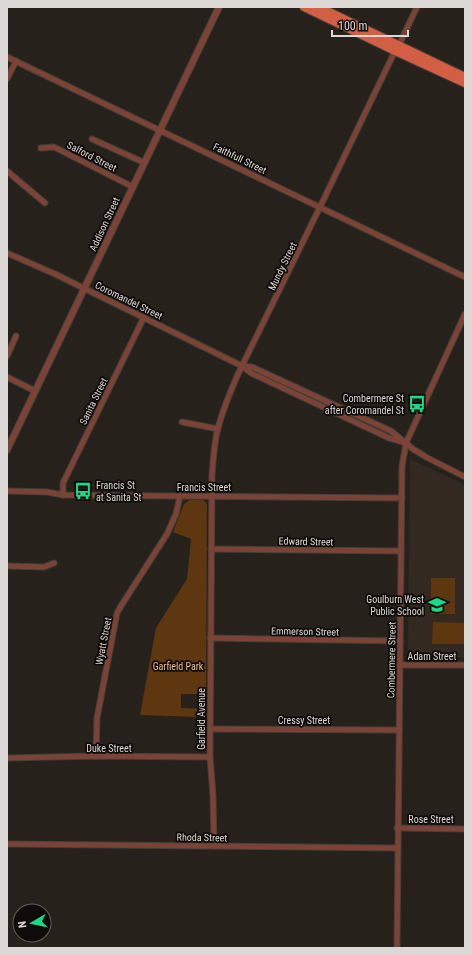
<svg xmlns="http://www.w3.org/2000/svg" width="472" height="955" viewBox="0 0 472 955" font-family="'Roboto Condensed',sans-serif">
	<rect width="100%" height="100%" fill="#27211c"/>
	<!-- built -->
	<polygon fill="#342920" points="410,459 465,485 465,657 408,657"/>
	<!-- green -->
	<g fill="#5e3610">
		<polygon points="190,500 203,500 207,504 206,694 181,694 181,708 206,709 206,712 198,712 196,717 140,715 156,628 187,579 191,539 173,532 184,504"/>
		<rect x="431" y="578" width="24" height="36"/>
		<polygon points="433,622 465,623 465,644 432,644"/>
	</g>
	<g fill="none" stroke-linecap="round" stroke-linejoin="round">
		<!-- minor casing -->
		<g stroke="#443e3a" stroke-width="7">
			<g id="minor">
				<polyline points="399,45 417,7"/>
				<polyline points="7,57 465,277"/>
				<polyline points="7,79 16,61"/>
				<polyline points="92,139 145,163"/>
				<polyline points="41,148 54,147 133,187"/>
				<polyline points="7,171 45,203"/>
				<polyline points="7,253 55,274 242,366 251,373 389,438 406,443"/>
				<polyline points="7,356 16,336"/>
				<polyline points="242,366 252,367 391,431 413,449 426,457 465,477"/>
				<polyline points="7,377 35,391"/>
				<polyline points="182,422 218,429"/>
				<polyline points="7,491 47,492 63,495 402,498"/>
				<polyline points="63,495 63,483 144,317"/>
				<polyline points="211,549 401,551"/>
				<polyline points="7,566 44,567 54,563"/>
				<polyline points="210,638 400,641"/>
				<polyline points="399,665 465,665"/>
				<polyline points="210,729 399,730"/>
				<polyline points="96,756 97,718 117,613 121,606 167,534 176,514 180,496"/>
				<polyline points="7,758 96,756 210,757"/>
				<polyline points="397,828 465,829"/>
				<polyline points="7,844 397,848"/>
				<path d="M 214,846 L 213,795 L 210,757 L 212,476 C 213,460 214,444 218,428 C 223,409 231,390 239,372 L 320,207 L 395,51"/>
				<polyline points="397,948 402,466 406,443 465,314"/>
			</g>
		</g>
		<!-- tertiary casing -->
		<g stroke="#443e3a" stroke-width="8">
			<polyline id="tertiary" points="7,450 219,7"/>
		</g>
		<!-- primary casing -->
		<g stroke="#443e3a" stroke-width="10">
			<g id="primary">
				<polyline points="304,7 395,51 465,83"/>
				<polyline points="319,7 465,77"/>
			</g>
		</g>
		<!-- minor -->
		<use href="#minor" stroke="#7b4335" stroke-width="5"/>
		<!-- tertiary -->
		<use href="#tertiary" stroke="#7b4335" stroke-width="6"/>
		<!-- primary -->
		<use href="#primary" stroke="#d25e43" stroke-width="8"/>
	</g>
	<!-- icons -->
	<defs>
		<g id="bus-bare" transform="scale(1.38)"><path d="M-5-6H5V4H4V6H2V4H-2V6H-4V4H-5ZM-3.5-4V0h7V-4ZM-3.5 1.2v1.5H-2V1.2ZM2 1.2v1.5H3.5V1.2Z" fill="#1ad988" stroke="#0e0b09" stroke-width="2.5" paint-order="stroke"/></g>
		<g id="school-bare" transform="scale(1.38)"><path d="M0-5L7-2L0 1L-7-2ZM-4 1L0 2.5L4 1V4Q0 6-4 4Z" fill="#1ad988" stroke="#0e0b09" stroke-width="2.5" paint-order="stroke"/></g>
	</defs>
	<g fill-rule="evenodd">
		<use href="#bus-bare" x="417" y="404"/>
		<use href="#bus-bare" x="83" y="491"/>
		<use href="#school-bare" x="437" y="605"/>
	</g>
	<g text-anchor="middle" stroke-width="3.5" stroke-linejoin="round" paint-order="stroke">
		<!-- street labels -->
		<g font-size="10" fill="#dcd8d5" stroke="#0e0b09">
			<text transform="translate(92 156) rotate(27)" y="4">Salford Street</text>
			<text transform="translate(240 158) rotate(26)" y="4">Faithfull Street</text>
			<text transform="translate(104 224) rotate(-65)" y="4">Addison Street</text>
			<text transform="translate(282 266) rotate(-64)" y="4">Mundy Street</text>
			<text transform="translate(129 300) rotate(26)" y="4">Coromandel Street</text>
			<text transform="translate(93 401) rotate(-64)" y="4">Sanita Street</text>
			<text x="204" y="491">Francis Street</text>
			<text transform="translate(306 541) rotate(1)" y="4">Edward Street</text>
			<text transform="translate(305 631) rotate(1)" y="4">Emmerson Street</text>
			<text transform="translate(103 641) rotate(-79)" y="4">Wyatt Street</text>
			<text x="432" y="660">Adam Street</text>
			<text transform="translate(391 660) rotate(-89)" y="4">Combermere Street</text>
			<text transform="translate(201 719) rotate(-90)" y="4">Garfield Avenue</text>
			<text x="304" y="724">Cressy Street</text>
			<text x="109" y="752">Duke Street</text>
			<text x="431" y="823">Rose Street</text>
			<text transform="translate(202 837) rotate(1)" y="4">Rhoda Street</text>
		</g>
		<!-- poi labels -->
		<g font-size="10" fill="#dcd8d5" stroke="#0e0b09" text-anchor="end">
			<text x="404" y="402">Combermere St<tspan x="404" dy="12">after Coromandel St</tspan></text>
			<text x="96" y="489" text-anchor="start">Francis St<tspan x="96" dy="12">at Sanita St</tspan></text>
			<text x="424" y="603">Goulburn West<tspan x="424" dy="12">Public School</tspan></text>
		</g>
		<!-- park labels -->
		<g font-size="10" fill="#f5bc8e" stroke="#0e0b09">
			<text x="178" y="670">Garfield Park</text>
		</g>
	</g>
	<!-- border -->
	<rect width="472" height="955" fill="none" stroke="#dcd8d5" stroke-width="16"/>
	<!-- north arrow -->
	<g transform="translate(32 923) rotate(261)"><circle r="19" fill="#0e0b09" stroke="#605d5b"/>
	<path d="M0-3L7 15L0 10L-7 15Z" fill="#1ad988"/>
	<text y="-6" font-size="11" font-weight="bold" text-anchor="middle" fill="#dcd8d5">N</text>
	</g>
	<!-- scale -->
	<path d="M332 30v6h76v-6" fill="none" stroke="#dcd8d5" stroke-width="2"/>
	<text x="338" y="30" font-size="12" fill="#dcd8d5" stroke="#0e0b09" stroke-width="3" paint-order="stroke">100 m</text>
</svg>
